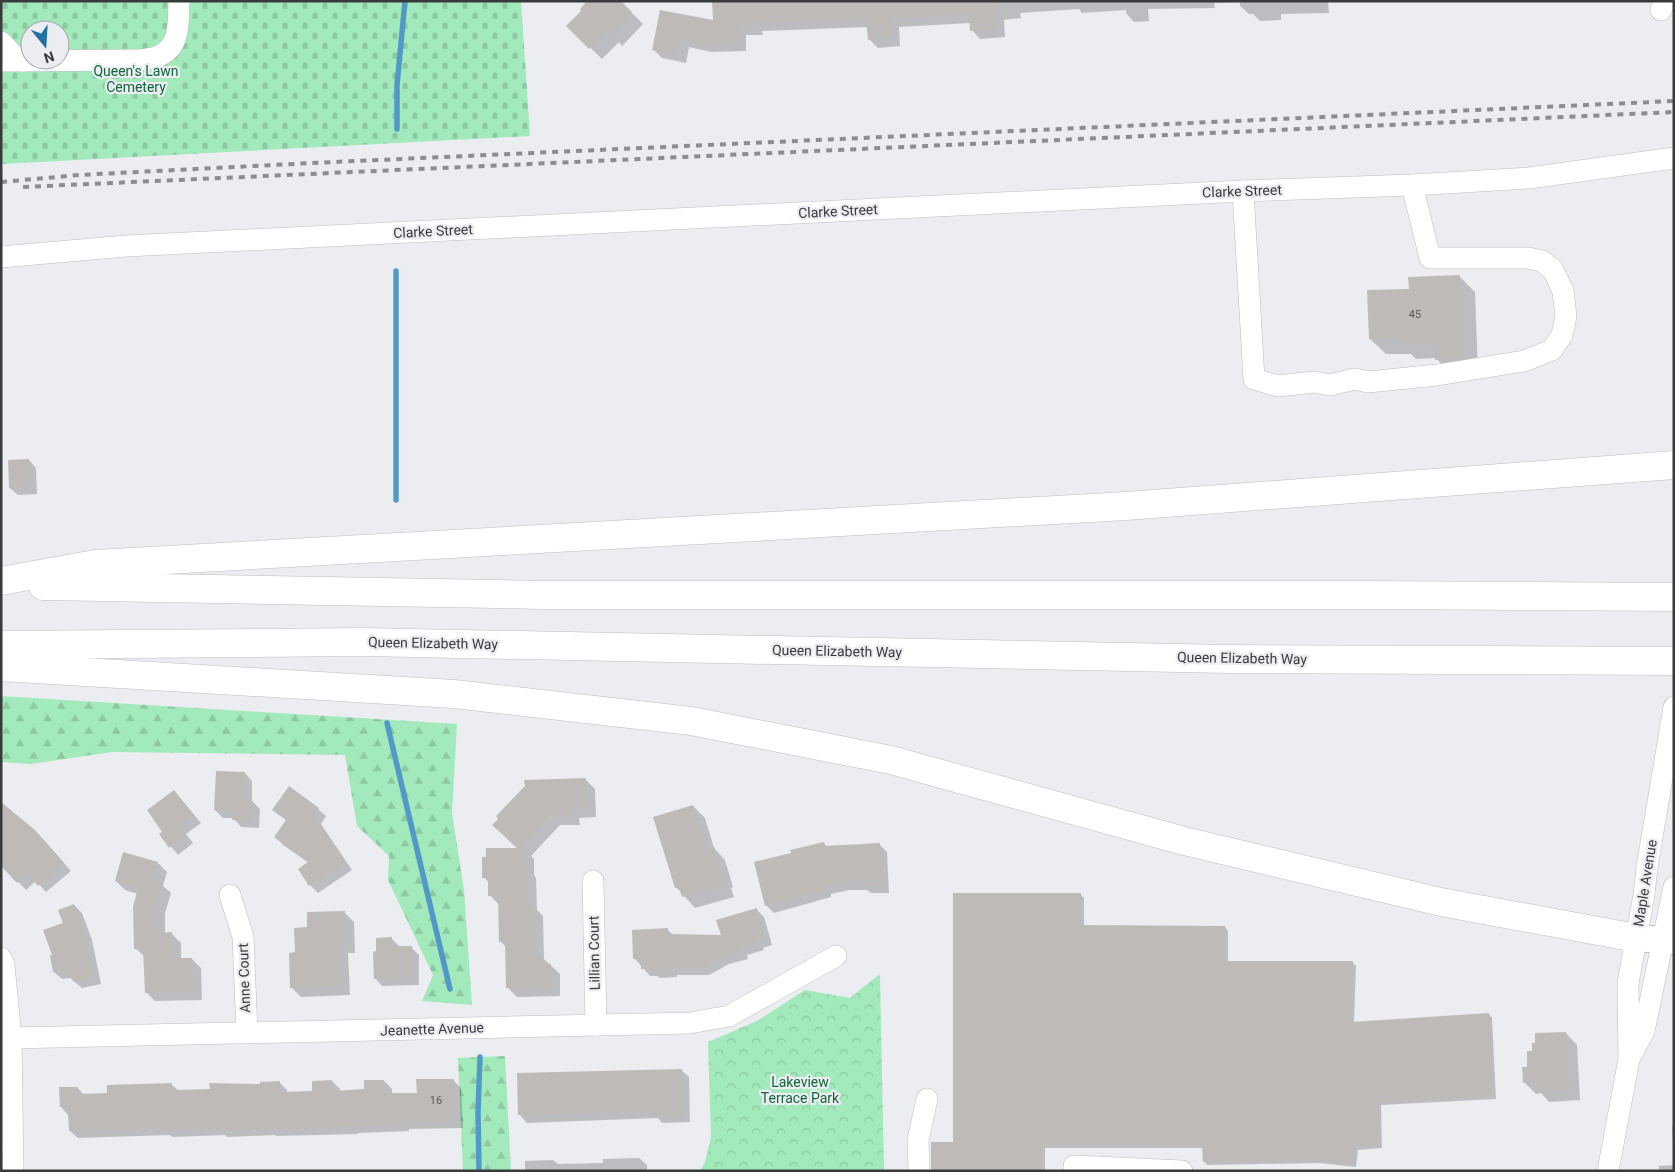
<svg xmlns="http://www.w3.org/2000/svg" width="1675" height="1172" viewBox="0 0 1675 1172" font-family="Roboto,sans-serif">
	<defs>
		<pattern id="forest-firs" width="22" height="20" patternUnits="userSpaceOnUse" patternTransform="scale(1.25)"><rect width="22" height="20" fill="#a2e9bb"/><path d="M5 1l3.5 6h-7zM16 11l3.5 6h-7z" fill="#8cc9a2"/></pattern>
		<pattern id="cemetery-stones" width="16" height="16" patternUnits="userSpaceOnUse" patternTransform="scale(1.25)"><rect width="16" height="16" fill="#a2e9bb"/><path d="M2 7V4a2 2 0 0 1 4 0v3zM10 15v-3a2 2 0 0 1 4 0v3z" fill="#8cc9a2"/></pattern>
		<pattern id="park-crowns" width="20" height="18" patternUnits="userSpaceOnUse" patternTransform="scale(1.25)"><rect width="20" height="18" fill="#a2e9bb"/><path d="M2 6a3 3 0 1 1 6 0M12 15a3 3 0 1 1 6 0" fill="none" stroke="#8cc9a2"/></pattern>
	</defs>
	<rect width="100%" height="100%" fill="#ecedf1"/>
	<!-- forest -->
	<g fill="url(#forest-firs)">
		<polygon points="1,696 457,724 452,813 464,890 472,1005 422,1001 433,975 388,880 389,856 357,826 345,755 112,752 31,764 1,762"/>
		<polygon points="505,1056 511,1171 463,1171 458,1058"/>
	</g>
	<!-- cemetery -->
	<path fill="url(#cemetery-stones)" fill-rule="evenodd" d="M 1,1 L 521,1 L 530,136 L 1,164 ZM 30,30 L 60,30 L 60,60 L 30,60 Z"/>
	<!-- park -->
	<polygon fill="url(#park-crowns)" points="880,974 884,1171 700,1171 705,1162 711,1137 708,1042 757,1021 805,990 850,998"/>
	<!-- shadow -->
	<g fill="#0003">
		<polygon points="620,1 643,24 622,46 619,42 602,59 568,26 583,11"/>
		<polygon points="761,1 1328,1 1329,13 1281,14 1281,20 1260,21 1253,14 1249,14 1240,6 1240,2 1214,3 1215,8 1148,9 1149,21 1134,22 1126,13 1126,10 1082,13 1079,9 1020,13 1021,18 1004,20 1005,37 980,39 972,30 971,23 899,27 900,46 878,48 869,39 868,27 762,31 763,35 746,35 746,51 711,52 689,47 686,63 662,58 653,49"/>
		<polygon points="1460,277 1475,292 1478,373 1452,375 1436,358 1416,359 1411,354 1386,354 1370,339 1410,290"/>
		<polygon points="29,460 36,468 37,494 18,495 10,488"/>
		<polygon points="245,773 252,781 252,801 260,809 259,828 241,827 233,818 223,818 215,810"/>
		<polygon points="586,780 595,789 596,817 579,818 580,825 560,825 531,856 534,859 534,875 536,878 537,910 543,916 544,959 560,974 560,996 517,997 507,987 507,948 500,941 499,905 490,895 489,883 484,877 519,849"/>
		<polygon points="174,791 201,823 186,834 193,843 178,855 161,834 164,832"/>
		<polygon points="693,806 705,818 714,848 725,860 733,887 731,888 734,897 695,908 676,887"/>
		<polygon points="274,809 318,809 326,816 321,824 352,870 318,893 310,885 309,863 283,845 276,837 287,821"/>
		<polygon points="43,839 71,871 46,892 36,881 26,890 1,864"/>
		<polygon points="824,843 827,847 880,845 887,852 889,893 871,893 867,890 849,890 831,894 831,897 774,913 766,905 792,854"/>
		<polygon points="158,863 167,872 163,886 171,893 165,913 165,934 172,934 181,943 181,959 192,959 201,968 202,1000 155,1001 146,992 145,957 135,948 138,894 125,890 116,881"/>
		<polygon points="1080,894 1084,898 1084,926 1225,927 1228,931 1228,962 1353,963 1356,966 1354,1023 1489,1014 1492,1018 1496,1099 1381,1105 1382,1148 1358,1150 1356,1167 1320,1163 1207,1165 1204,1161 1204,1148 1045,1148 1045,1171 933,1171 954,1144"/>
		<polygon points="74,905 82,913 92,940 101,984 82,988 70,978 62,979 54,972 54,956 65,924"/>
		<polygon points="757,910 764,917 772,945 763,948 764,950 747,955 748,959 729,964 709,975 677,975 677,977 660,978 657,976 650,976 635,959 667,929 674,936 723,937"/>
		<polygon points="344,912 354,922 355,953 348,953 350,995 301,997 291,987 296,953 309,928"/>
		<polygon points="391,938 399,946 411,947 419,955 419,985 382,986 375,978"/>
		<polygon points="1566,1033 1577,1045 1580,1100 1549,1102 1541,1093 1536,1094 1524,1082 1533,1052"/>
		<polygon points="681,1070 689,1077 690,1122 662,1123 658,1118 527,1123 520,1115"/>
		<polygon points="453,1080 461,1088 463,1128 409,1129 409,1131 358,1133 358,1134 276,1136 275,1135 227,1137 225,1135 172,1137 170,1135 78,1138 70,1131 68,1115 61,1107 78,1088 84,1095 109,1094 171,1084 179,1091 211,1090 279,1082 287,1090 287,1093 314,1092 332,1081 340,1089 340,1092 366,1091 384,1081 392,1089 392,1094 418,1094"/>
		<polygon points="1672,1126 1674,1126 1674,1163"/>
		<polygon points="639,1158 647,1165 647,1171 525,1171 525,1161 553,1160 558,1164 603,1163 603,1159"/>
		<polygon points="1674,1165 1674,1171 1659,1171 1659,1166"/>
	</g>
	<g fill="none" stroke-linecap="round" stroke-linejoin="round">
		<!-- stream -->
		<g stroke="#5299c8" stroke-width="5.5">
			<polyline points="397,129 397,85 405,1"/>
			<polyline points="396,500 396,271"/>
			<polyline points="387,723 450,989"/>
			<polyline points="479,1171 478,1112 480,1057"/>
		</g>
	</g>
	<!-- building -->
	<g fill="#bebab7">
		<polygon points="587,1 621,1 632,12 610,35 606,32 589,49 566,26 581,11 580,9"/>
		<polygon points="712,1 995,1 997,29 970,31 969,14 891,19 892,38 868,40 866,18 814,22 814,20 754,23 754,27 738,27 738,43 701,44 681,39 677,55 652,50 660,10 713,20"/>
		<polygon points="1460,275 1463,358 1435,360 1435,343 1399,344 1399,338 1369,339 1367,290 1409,289 1408,277"/>
		<polygon points="29,459 30,487 9,488 8,460"/>
		<polygon points="216,771 245,772 244,800 253,801 252,821 232,820 232,811 214,810"/>
		<polygon points="586,778 587,808 571,809 571,816 551,816 521,848 525,848 525,867 527,867 528,906 534,906 535,956 542,956 542,964 551,964 551,987 506,988 505,941 499,942 498,895 488,896 488,878 482,878 482,857 486,857 486,848 517,848 492,825 498,819 496,816 525,786 524,780"/>
		<polygon points="289,786 319,808 314,816 345,862 309,886 298,869 308,862 274,837 286,820 272,810"/>
		<polygon points="174,790 194,815 180,826 186,835 169,848 159,834 162,832 147,810"/>
		<polygon points="1,802 35,830 64,863 38,886 28,874 17,883 1,866"/>
		<polygon points="693,805 706,849 714,847 722,876 720,877 723,885 682,897 679,887 675,888 653,817"/>
		<polygon points="824,842 825,846 880,843 882,886 862,886 862,882 841,883 824,887 825,890 765,906 754,862 791,853 790,850"/>
		<polygon points="123,852 158,862 153,881 162,883 156,904 156,927 160,927 160,933 172,932 173,958 192,958 193,991 145,993 143,949 134,949 133,907 138,888 115,881"/>
		<polygon points="953,893 1081,893 1081,925 1225,926 1225,961 1353,961 1351,1022 1489,1013 1493,1096 1378,1102 1379,1145 1355,1147 1353,1164 1315,1160 1203,1162 1202,1145 1081,1144 1042,1145 1042,1171 931,1171 931,1142 953,1142"/>
		<polygon points="74,904 84,932 94,976 73,981 72,976 68,977 66,970 53,972 50,956 52,955 43,930 63,923 58,910"/>
		<polygon points="757,908 765,937 756,940 757,942 740,947 741,952 721,957 701,968 670,968 670,970 651,971 651,969 641,969 641,959 633,959 632,930 668,928 668,934 721,935 716,920"/>
		<polygon points="345,911 346,944 339,944 341,986 290,988 289,953 295,952 294,928 307,927 307,912"/>
		<polygon points="392,937 392,946 412,946 412,978 374,979 373,952 376,951 376,938"/>
		<polygon points="1566,1032 1569,1089 1536,1090 1536,1082 1523,1083 1522,1067 1527,1067 1527,1051 1532,1051 1532,1043 1535,1043 1535,1033"/>
		<polygon points="682,1069 683,1115 653,1116 653,1111 518,1115 517,1073"/>
		<polygon points="416,1079 454,1079 456,1121 402,1122 402,1124 298,1129 218,1130 218,1128 163,1130 163,1128 69,1131 68,1107 60,1107 59,1087 78,1087 78,1094 107,1093 107,1085 172,1083 172,1090 210,1089 209,1083 260,1084 260,1082 280,1081 280,1092 312,1091 312,1081 332,1080 333,1091 364,1089 364,1080 384,1080 385,1093 417,1093"/>
	</g>
	<g fill="none" stroke-linecap="round" stroke-linejoin="round">
		<!-- minor casing -->
		<g stroke="#bdbdc1" stroke-width="22">
			<g id="minor">
				<polyline points="1661,10 1665,1"/>
				<polyline points="1,42 15,57 22,61"/>
				<path d="M 1,61 L 140,60 C 146,59 153,59 159,56 C 181,46 178,22 179,1"/>
				<polyline points="1243,191 1254,379 1278,386 1314,382 1330,385 1354,379 1368,382 1437,375 1524,361 1552,350 1562,335 1566,316 1563,291 1553,270 1542,261 1528,258 1430,258 1412,185"/>
				<polyline points="1,257 126,246 1243,191 1412,185 1529,178 1674,158"/>
				<polyline points="593,881 596,1025"/>
				<polyline points="230,895 243,937 247,1033"/>
				<polyline points="1,958 4,965 11,1038 13,1171"/>
				<polyline points="11,1038 690,1023 729,1016 836,956"/>
				<polyline points="1630,1057 1644,1031 1674,887"/>
				<polyline points="919,1171 918,1140 927,1099"/>
				<polyline points="1074,1171 1074,1166 1182,1171"/>
				<polyline points="1608,1171 1629,1059 1628,983 1644,895 1647,867 1674,707"/>
			</g>
		</g>
		<!-- major casing -->
		<g stroke="#bdbdc1" stroke-width="28">
			<polyline id="major" points="1636,938 1674,941"/>
		</g>
		<!-- highway casing -->
		<g stroke="#bdbdc1" stroke-width="29">
			<g id="highway">
				<polyline points="1,581 95,564 1126,506 1674,465"/>
				<polyline points="43,586 546,595 1372,595 1674,597"/>
				<polyline points="1,645 362,642 1229,659 1674,661"/>
				<polyline points="1,667 454,694 691,721 891,760 1184,841 1441,902 1636,938"/>
			</g>
		</g>
		<!-- minor -->
		<use href="#minor" stroke="#fff" stroke-width="21"/>
		<!-- major -->
		<use href="#major" stroke="#fff" stroke-width="26"/>
		<!-- highway -->
		<use href="#highway" stroke="#fff" stroke-width="28"/>
		<!-- rail -->
		<g stroke="#8c8d90" stroke-width="4" stroke-dasharray="6 6" stroke-linecap="butt">
			<polyline points="1,182 79,175 312,163 1674,101"/>
			<polyline points="23,187 1674,112"/>
		</g>
	</g>
	<g text-anchor="middle" stroke-width="4.5" stroke-linejoin="round" paint-order="stroke">
		<!-- number labels -->
		<g font-size="11" fill="#5a5a5a">
			<text x="1415" y="318">45</text>
			<text x="436" y="1104">16</text>
		</g>
		<!-- park labels -->
		<g font-size="14" fill="#10663b" stroke="#ecedf1">
			<text x="136" y="76">Queen's Lawn<tspan x="136" dy="16">Cemetery</tspan></text>
			<text x="800" y="1087">Lakeview<tspan x="800" dy="16">Terrace Park</tspan></text>
		</g>
		<!-- street labels -->
		<g font-size="14" fill="#393a3b" stroke="#ecedf1">
			<text transform="translate(1242 191) rotate(-2)" y="5">Clarke Street</text>
			<text transform="translate(838 211) rotate(-3)" y="5">Clarke Street</text>
			<text transform="translate(433 231) rotate(-3)" y="5">Clarke Street</text>
			<text transform="translate(433 643) rotate(1)" y="5">Queen Elizabeth Way</text>
			<text transform="translate(837 651) rotate(1)" y="5">Queen Elizabeth Way</text>
			<text transform="translate(1242 658) rotate(1)" y="5">Queen Elizabeth Way</text>
			<text transform="translate(1645 883) rotate(-81)" y="5">Maple Avenue</text>
			<text transform="translate(594 953) rotate(-91)" y="5">Lillian Court</text>
			<text transform="translate(244 978) rotate(-92)" y="5">Anne Court</text>
			<text transform="translate(432 1029) rotate(-2)" y="5">Jeanette Avenue</text>
		</g>
	</g>
	<!-- border -->
	<rect width="1675" height="1172" fill="none" stroke="#393a3b" stroke-width="5"/>
	<!-- north arrow -->
	<g transform="translate(45 45) rotate(162)"><circle r="24" fill="#ecedf1" stroke="#a4a5a8"/>
	<path d="M0-4L9 19L0 12L-9 19Z" fill="#2171a2"/>
	<text y="-8" font-size="14" font-weight="bold" text-anchor="middle" fill="#393a3b">N</text>
	</g>
</svg>
